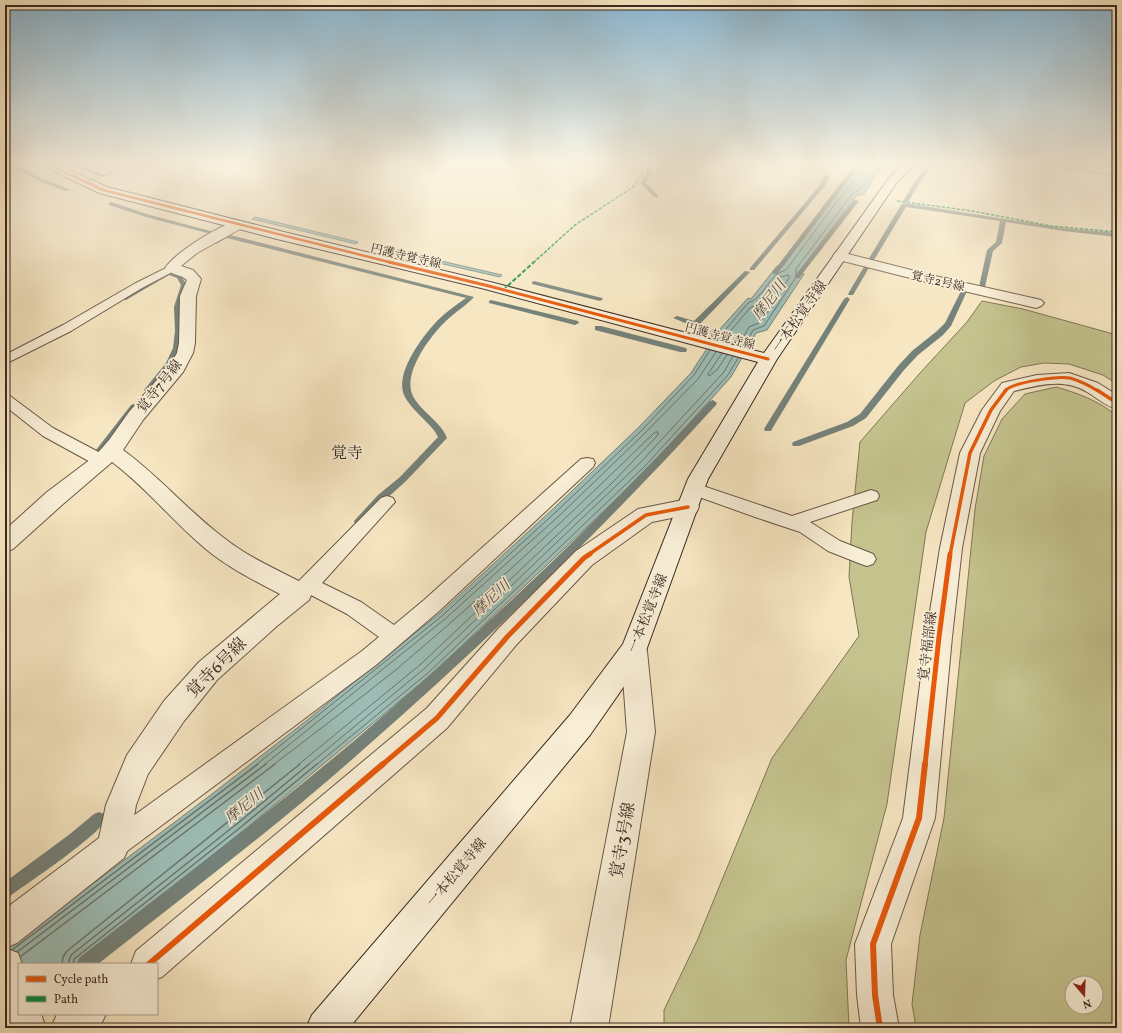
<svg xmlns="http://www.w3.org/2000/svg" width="1122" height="1033" viewBox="0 0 1122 1033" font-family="Vollkorn,'Noto Serif JP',serif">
	<rect width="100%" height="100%" fill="#f6e6c1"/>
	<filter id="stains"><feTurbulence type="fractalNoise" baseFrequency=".005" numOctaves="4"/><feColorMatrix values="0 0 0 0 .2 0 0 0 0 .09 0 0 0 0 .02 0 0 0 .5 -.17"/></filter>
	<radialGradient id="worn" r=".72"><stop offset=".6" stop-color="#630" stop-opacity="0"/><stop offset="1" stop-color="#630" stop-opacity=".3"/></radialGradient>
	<!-- green -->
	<g fill="#c4c38e" stroke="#7f7658" fill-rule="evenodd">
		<polygon points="982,301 1023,309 1117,335 1117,384 1103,375 1069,364 1044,363 1021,367 994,381 965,403 926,532 887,804 846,960 849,1028 664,1028 664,1010 697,941 772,758 859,636 849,577 852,522 860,442 920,373 967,322"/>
		<path d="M 1056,387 C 1078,393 1099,401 1117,416 L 1117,1028 L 916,1028 L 912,1004 L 920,935 L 944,818 L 975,509 L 984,456 L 1002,419 L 1025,394 ZM 1072,983 L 1096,983 L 1096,1007 L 1072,1007 Z"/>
	</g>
	<!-- water -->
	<g fill="#9dbeb7" stroke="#75827b">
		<polygon points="866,162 890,162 877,174 863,195 857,195 799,272 804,274 767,330 756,333 731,377 648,469 431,675 244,830 75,964 19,964 19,1014 11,1028 5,1028 5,950 212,794 306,721 440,613 554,508 638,428 691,373 719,330 748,298 751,299 777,266 782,267 834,198 853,174"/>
		<polygon points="255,217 358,242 356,244 252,219"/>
		<polygon points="389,249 502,275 500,277 386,251"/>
	</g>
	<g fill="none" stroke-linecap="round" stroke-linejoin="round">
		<!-- shore-far1 -->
		<g stroke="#6c746c" stroke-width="1">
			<path d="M 717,340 L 748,303 C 765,298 768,274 786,270 L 837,201 L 867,166 L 868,162"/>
			<polyline points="722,341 750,308 758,304 780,277 789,275 789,278 761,322 749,327 739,345"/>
			<path d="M 744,347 L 753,330 L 764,326 L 796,277 L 796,269 L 853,193 C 866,188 874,172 884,162"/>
			<polyline points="722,353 708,374 709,376 717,370 727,355"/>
			<polyline points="256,765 442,616 557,511 641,431 694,375 710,350"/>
			<polyline points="264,765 445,619 560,515 644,434 698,379 716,352"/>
			<path d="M 273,765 C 315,733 357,701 398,668 C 487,593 572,513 655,432 L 658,432 L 658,435 L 612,483 L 421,664 L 298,765"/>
			<polyline points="308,765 425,668 641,462 724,372 733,356"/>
			<polyline points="316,765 429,672 645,466 728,375 738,358"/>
		</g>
		<!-- shore -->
		<g stroke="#6c746c" stroke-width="1.5">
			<polyline points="12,950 258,764"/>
			<polyline points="17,952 266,764"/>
			<polyline points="20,957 275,764"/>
			<polyline points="62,964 63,957 67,951 300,764"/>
			<polyline points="68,964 71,955 238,823 309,764"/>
			<polyline points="73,964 74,959 241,827 317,764"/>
		</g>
		<!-- stream -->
		<g fill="#75827b" fill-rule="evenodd">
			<polygon points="5,162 10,162 43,179 71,190 66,191 39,181"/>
			<polygon points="64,162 71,162 104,175 99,176"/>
			<polygon points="645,162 650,162 652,173 646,183 658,195 658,197 654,197 640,183 646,173"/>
			<polygon points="838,162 844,162 836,168 832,168 832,166"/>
			<polygon points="860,162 865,162 854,173 777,274 773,274 773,272 850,171"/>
			<polygon points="930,162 935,162 920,182 908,202 904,202 903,201 916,180"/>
			<polygon points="825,175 830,176 824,187 754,270 750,270 750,268 820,185"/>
			<polygon points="854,200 859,201 799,278 795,278 795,276"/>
			<polygon points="111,202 150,215 218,233 215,235 146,217 109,205 109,203"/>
			<polygon points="904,203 1063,228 1117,233 1117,237 1063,231 1006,222 1002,243 993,251 985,287 982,289 979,287 987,250 996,242 1000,221 906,207 874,260 869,261 868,260 901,205"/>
			<path d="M 226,234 L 474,297 C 466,306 455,312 446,321 C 430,336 400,376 414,398 C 423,413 441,422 447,438 L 406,481 L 384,501 L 363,524 L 355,524 L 354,521 L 378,495 L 400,477 L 438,437 C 434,426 413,412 405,397 C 393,375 422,337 437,321 C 446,312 456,305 466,298 L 227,238 L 216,244 L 211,243 Z"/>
			<polygon points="865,265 870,266 853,295 849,295 848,294"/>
			<polygon points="169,270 181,276 187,285 181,307 183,331 181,348 167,372 151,392 148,393 144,390 166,363 173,348 175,331 174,307 181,285 177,278 169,275 126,300 121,299"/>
			<polygon points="745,271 750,272 699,325 688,324 673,318 677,316 694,321"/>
			<polygon points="534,281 602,298 603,299 600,301 532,284 532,282"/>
			<polygon points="964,289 967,291 951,326 943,335 918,355 904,370 866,418 853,426 799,446 793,446 792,444 793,442 847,422 860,414 898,366 912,351 937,331 945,323 961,291"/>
			<polygon points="847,297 850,299 772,429 771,431 765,431 764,429 844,299"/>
			<polygon points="491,300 578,321 579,323 575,325 489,303 489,301"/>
			<polygon points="595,326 601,326 686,348 687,350 686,352 680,352 595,330"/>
			<path d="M 713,400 L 717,403 L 716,405 C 606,526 488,640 365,748 C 280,824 188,893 98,964 L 77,964 L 79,958 C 171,886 265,816 355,740 C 479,634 599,521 710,401 Z"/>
			<polygon points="134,404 137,405 138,407 137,409 102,454 96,454 94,452 96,450 131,405"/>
			<path d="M 99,812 L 104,814 L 106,819 C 100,835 28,883 10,896 L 5,899 L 5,882 L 70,834 L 94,814 Z"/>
		</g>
		<!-- lane casing -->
		<g stroke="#69584a" stroke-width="2">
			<g id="lane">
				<polygon points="1042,162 1066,162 1117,169 1117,175 1046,165"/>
				<polygon points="172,265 176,266 178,268 176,270 142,288 71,331 5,364 5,355 63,325 134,284"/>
				<polygon points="5,395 10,396 53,428 108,457 110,461 108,465 102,466 96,465 43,436 5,406"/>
				<polygon points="587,458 593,459 595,463 593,467 438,612 376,665 122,855 113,858 104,855 101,846 104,837 362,651 379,637 347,614 311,595 301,600 294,598 292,592 294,586 381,498 387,496 393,498 395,502 322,583 361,602 394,625 424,600 581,459"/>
				<polygon points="694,483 792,516 871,490 877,492 879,496 877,500 810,522 840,541 873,554 876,559 873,564 867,566 861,564 828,551 800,532 755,517 688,493 686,489 688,485"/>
			</g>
		</g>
		<!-- street casing -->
		<g stroke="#69584a" stroke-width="2">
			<g id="street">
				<path d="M 237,221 L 242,222 L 244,225 L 242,228 L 197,253 L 181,266 L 193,270 L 201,279 L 196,296 L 195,343 L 193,353 L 183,372 L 143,420 L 123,450 C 159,476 188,511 224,538 C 249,558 280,571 309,586 L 312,593 L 309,600 L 277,626 L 217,680 L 184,721 L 148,774 L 136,805 L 129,847 L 124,858 L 17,943 L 5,948 L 18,953 L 22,964 L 19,964 L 19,1014 L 41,1014 L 46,1028 L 8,1028 L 5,1019 L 5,909 L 99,838 L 106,805 L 127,755 L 164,701 L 199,662 L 280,594 C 255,581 229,568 207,550 C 174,523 147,488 112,462 L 63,504 L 13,549 L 5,552 L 5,530 L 47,492 L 95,456 L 109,440 L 129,412 L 169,366 L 177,353 L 179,343 L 180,296 L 187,280 C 180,274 170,275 165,268 C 176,252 218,226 237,221 Z"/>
				<polygon points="840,252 935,276 1041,300 1044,303 1041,306 1036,308 934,284 835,259 833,256 835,253"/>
				<path d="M 1069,373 L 1098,383 L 1117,395 L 1117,409 C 1106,406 1097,398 1087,392 C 1064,378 1039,385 1014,391 L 1000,411 L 980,453 L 962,548 L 952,637 L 935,818 L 891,944 L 893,995 L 899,1028 L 861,1028 L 857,995 L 855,944 L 903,818 L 926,637 L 940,548 L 960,453 L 982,410 L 1002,383 L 1037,375 Z"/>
				<polygon points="688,499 696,501 699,507 696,513 652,522 592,565 517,644 447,728 162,977 157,979 157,964 131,964 136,951 427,708 499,628 576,551 638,509"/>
				<polygon points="634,639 643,643 647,651 655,732 608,1028 570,1028 627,732 621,651 625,643"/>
				<polygon points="57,1014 106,1014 99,1028 51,1028"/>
			</g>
		</g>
		<!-- secondary casing -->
		<g stroke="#3a2922" stroke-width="2">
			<polygon id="secondary" points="38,162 52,162 107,187 284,232 494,283 764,353 889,178 905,162 917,162 897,182 777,359 708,479 643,659 590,735 349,1028 306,1028 312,1015 570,715 623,644 688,479 758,362 485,289 277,239 99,193 39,164"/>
		</g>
		<!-- lane -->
		<use href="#lane" fill="#f9efd7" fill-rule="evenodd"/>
		<!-- street -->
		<use href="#street" fill="#f9efd7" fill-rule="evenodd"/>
		<!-- secondary -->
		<use href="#secondary" fill="#f9efd7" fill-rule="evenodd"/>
		<!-- quiet-far1 -->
		<g stroke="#00873e" stroke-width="1.5" stroke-dasharray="3.5 1.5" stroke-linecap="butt">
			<polyline points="87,182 138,162"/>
			<polyline points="897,201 972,211 1051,226 1117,232"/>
			<polyline points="533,263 575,225 633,187 643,173 641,162"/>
		</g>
		<!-- quiet -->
		<polyline stroke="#00873e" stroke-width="2" stroke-dasharray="4.5 2" stroke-linecap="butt" points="503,290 534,262"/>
		<!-- cycleway-far4 casing -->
		<g stroke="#f9efd7" stroke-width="4">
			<polyline id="cycleway-far4" points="43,162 103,190 393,263"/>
		</g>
		<!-- cycleway-far3 casing -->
		<g stroke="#f9efd7" stroke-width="5">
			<g id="cycleway-far3">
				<polyline points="389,262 489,286 768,359"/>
				<path d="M 1005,391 C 1012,382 1058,376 1070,378 C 1080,381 1090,386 1098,391"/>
			</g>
		</g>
		<!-- cycleway-far2 casing -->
		<g stroke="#f9efd7" stroke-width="6">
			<g id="cycleway-far2">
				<polyline points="1097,390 1117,403"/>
				<polyline points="588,555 646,515 688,507"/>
				<polyline points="950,555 970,453 991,410 1006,390"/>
			</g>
		</g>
		<!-- cycleway-far1 casing -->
		<g stroke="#f9efd7" stroke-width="8">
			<g id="cycleway-far1">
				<polyline points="382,765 437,718 508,636 584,558 590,554"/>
				<polyline points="925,765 939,637 950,554"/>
			</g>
		</g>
		<!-- cycleway casing -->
		<g stroke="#f9efd7" stroke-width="8">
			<g id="cycleway">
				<polyline points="149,964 383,764"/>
				<polyline points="880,1028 875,995 873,944 919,818 925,764"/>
			</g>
		</g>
		<!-- cycleway-far4 -->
		<use href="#cycleway-far4" stroke="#e8590c" stroke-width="2.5"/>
		<!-- cycleway-far3 -->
		<use href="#cycleway-far3" stroke="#e8590c" stroke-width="3"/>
		<!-- cycleway-far2 -->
		<use href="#cycleway-far2" stroke="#e8590c" stroke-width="3.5"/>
		<!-- cycleway-far1 -->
		<use href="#cycleway-far1" stroke="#e8590c" stroke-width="5"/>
		<!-- cycleway -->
		<use href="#cycleway" stroke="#e8590c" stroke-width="6"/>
	</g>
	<!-- sky -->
	<linearGradient id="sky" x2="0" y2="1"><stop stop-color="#8ab8d4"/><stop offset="0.53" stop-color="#fbf4e3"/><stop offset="1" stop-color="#fbf4e3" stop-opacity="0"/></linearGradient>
	<rect width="1122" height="307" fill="url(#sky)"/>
	<g text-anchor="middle" stroke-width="3.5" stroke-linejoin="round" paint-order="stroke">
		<!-- far-street labels -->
		<g font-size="12" fill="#3a2922" stroke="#f9efd7">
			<text transform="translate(406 256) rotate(13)" y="4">円護寺覚寺線</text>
			<text transform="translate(938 281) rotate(13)" y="4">覚寺2号線</text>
			<text transform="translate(720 336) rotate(15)" y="4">円護寺覚寺線</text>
		</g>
		<!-- street labels -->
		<g font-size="14" fill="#3a2922" stroke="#f9efd7">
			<text transform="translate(799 316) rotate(-55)" y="5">一本松覚寺線</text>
			<text transform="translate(159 386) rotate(-52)" y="5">覚寺7号線</text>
			<text transform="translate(647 613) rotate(-68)" y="5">一本松覚寺線</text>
			<text transform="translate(927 646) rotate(-83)" y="5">覚寺福部線</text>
			<text transform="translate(456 872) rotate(-50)" y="5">一本松覚寺線</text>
		</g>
		<!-- water labels -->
		<g font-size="15" font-style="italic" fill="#534e47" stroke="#f9efd7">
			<text transform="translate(769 300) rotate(-53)" y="5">摩尼川</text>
			<text transform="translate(491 598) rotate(-43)" y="5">摩尼川</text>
			<text transform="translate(244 806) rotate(-39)" y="5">摩尼川</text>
		</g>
		<!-- quarter labels -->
		<g font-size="16" fill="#3a2922" stroke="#f9efd7">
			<text x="347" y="458">覚寺</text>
		</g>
		<!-- near-street labels -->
		<g font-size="17" fill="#3a2922" stroke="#f9efd7">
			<text transform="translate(216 667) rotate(-45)" y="6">覚寺6号線</text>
			<text transform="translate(622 840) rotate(-80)" y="6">覚寺3号線</text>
		</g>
	</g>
	<!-- margin -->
	<rect width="1122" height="1033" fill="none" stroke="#f6e6c1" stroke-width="20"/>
	<rect x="6" y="6" width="1110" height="1021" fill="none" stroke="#3a2922" stroke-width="2"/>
	<rect x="10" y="10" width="1102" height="1013" fill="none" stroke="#3a2922"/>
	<!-- legend -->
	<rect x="18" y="963" width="140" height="52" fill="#f9efd7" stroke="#ada08f"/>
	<rect x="26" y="976" width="20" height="6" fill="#e8590c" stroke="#ada08f"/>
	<text x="54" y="983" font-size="12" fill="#3a2922">Cycle path</text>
	<rect x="26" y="996" width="20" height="6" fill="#00873e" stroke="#ada08f"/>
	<text x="54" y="1003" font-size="12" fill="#3a2922">Path</text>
	<!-- north arrow -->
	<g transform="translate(1084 995) rotate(161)"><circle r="19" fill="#f9efd7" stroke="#ada08f"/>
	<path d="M0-3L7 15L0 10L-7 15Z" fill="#8f2418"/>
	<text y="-6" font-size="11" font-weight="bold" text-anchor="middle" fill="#3a2922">N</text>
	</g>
	<rect width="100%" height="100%" filter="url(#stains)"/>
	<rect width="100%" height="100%" fill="url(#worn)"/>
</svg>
